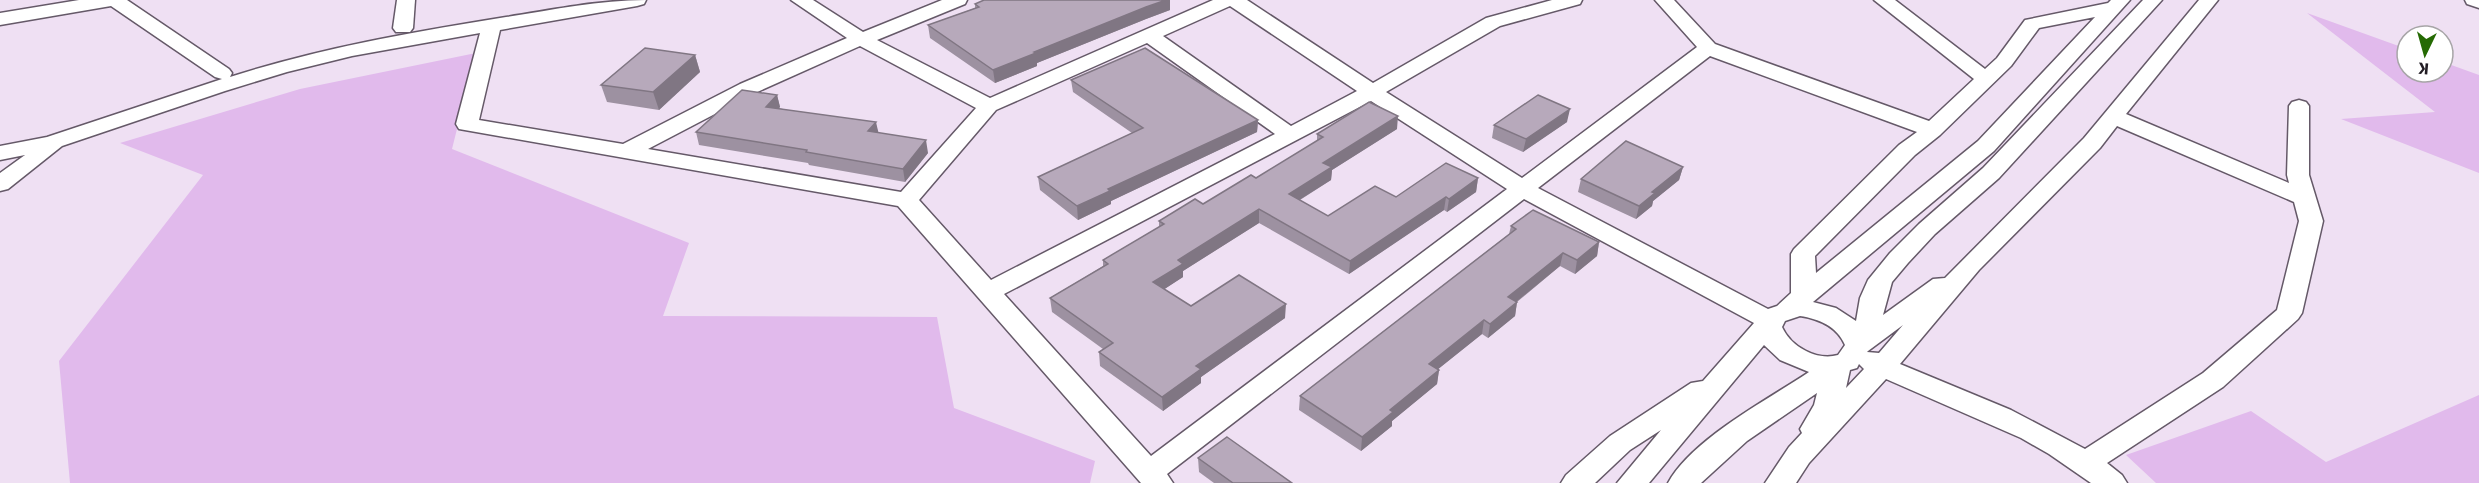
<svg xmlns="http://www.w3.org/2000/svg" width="2479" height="483" viewBox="0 0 2479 483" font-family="'Fira Sans',sans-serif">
	<rect width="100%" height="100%" fill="#efe0f3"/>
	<!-- green -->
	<g fill="#e1baec">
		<polygon points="2307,13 2407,49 2407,72 2443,72 2443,62 2479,75 2479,173 2341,119 2435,112"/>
		<polygon points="476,53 452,149 689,243 663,316 937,317 954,408 1095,461 1090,483 70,483 59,361 203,175 120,143 300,89"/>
		<polygon points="2479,395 2479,483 2156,483 2126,455 2251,411 2326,462"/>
	</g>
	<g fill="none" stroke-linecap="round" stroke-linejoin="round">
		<!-- minor casing -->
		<g stroke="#655968" stroke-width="3">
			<g id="minor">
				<path d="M 79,0 L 127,0 L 229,69 L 232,73 L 230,77 C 320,48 413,32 506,17 C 553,10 598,0 646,0 L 644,4 L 637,6 L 500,30 L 479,120 L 623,144 L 740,84 L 847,38 L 791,0 L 813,0 L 863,32 L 942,0 L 967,0 L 965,4 L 877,40 L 990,98 L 1213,0 L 1247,0 L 1373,83 L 1486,18 L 1552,0 L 1582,0 L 1580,4 L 1500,26 L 1386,92 L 1522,178 L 1697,47 L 1655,0 L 1674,0 L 1715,44 L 1929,121 L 1974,79 L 1874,0 L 1895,0 L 1985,69 L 1997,58 L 2025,20 L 2108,3 L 2111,0 L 2130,0 L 1994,151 L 1813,302 L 1836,308 L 1856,321 L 1860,298 L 1868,280 L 1890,253 L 1919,224 L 1983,168 L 2143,0 L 2162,0 L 1999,178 L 1935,234 L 1908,263 L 1892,282 L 1883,315 L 1933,279 L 1945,278 L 2084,138 L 2199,0 L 2218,0 L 2126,114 L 2289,183 L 2287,175 L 2289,106 L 2292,102 L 2299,100 L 2306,102 L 2309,106 L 2309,175 L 2323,221 L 2302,313 L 2298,319 L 2223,387 L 2107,463 L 2122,475 L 2127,483 L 2091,483 L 2049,454 L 2021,438 L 1886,379 L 1809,463 L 1796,483 L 1765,483 L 1789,447 L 1802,433 L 1800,429 L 1814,405 L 1817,393 L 1747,441 L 1701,483 L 1668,483 C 1692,439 1767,400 1809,372 L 1780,360 L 1764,345 L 1649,483 L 1617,483 L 1661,430 L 1630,450 L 1595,483 L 1561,483 L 1566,475 L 1610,436 L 1691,383 L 1703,381 L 1754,323 L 1524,199 L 1167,474 L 1173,483 L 1141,483 L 898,206 L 459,129 L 456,124 L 480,33 L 352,56 L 287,72 L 225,91 L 62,146 L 8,189 L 0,191 L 0,173 L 25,155 L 0,160 L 0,146 L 47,137 L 222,79 L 215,77 L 111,6 L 0,25 L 0,13 ZM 1230,6 L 1357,91 L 1291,126 L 1163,36 ZM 2095,17 L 1978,141 L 1816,273 L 1815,256 L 1915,155 L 1940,135 L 2011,66 L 2039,28 ZM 1147,43 L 1275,134 L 991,280 L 919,200 L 996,110 ZM 860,46 L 976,108 L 901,192 L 648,149 L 755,93 ZM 1710,56 L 1917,132 L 1899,145 L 1794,249 L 1791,254 L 1791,293 L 1777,306 L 1768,309 L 1538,188 ZM 1371,101 L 1507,189 L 1151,456 L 1004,294 ZM 2117,126 L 2294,202 L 2299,221 L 2277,310 L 2203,373 L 2085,449 L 2011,410 L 1900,364 L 1979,270 L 2100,148 ZM 1800,316 C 1819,319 1837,326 1845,345 L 1838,355 C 1817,361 1791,347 1782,327 L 1785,321 ZM 1903,325 L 1879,353 L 1867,352 L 1868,351 ZM 1859,364 L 1864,369 L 1846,388 L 1850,370 L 1857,368 Z"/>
				<polygon points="397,0 415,0 413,28 410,32 396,32 393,28"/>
				<polygon points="2465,0 2479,0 2479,8 2467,4"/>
			</g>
		</g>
		<!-- minor -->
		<use href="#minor" fill="#fff" fill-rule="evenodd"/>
	</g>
	<!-- wall -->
	<g fill="#9d91a1">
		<polygon points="975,4 1170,10 1146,19 1037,63 1037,66 995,83 930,38 928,25 975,8"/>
		<polygon points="695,55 700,72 659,110 607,102 601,85"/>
		<polygon points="1071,80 1258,120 1257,132 1111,201 1111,204 1078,220 1040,190 1038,177 1132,133 1073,92"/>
		<polygon points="777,95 780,107 779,108 878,133 928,153 905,182 809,165 808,163 699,145 696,132"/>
		<polygon points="1567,122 1523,152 1492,138 1494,125"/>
		<polygon points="1397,129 1332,170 1331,180 1300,200 1328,216 1396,197 1478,178 1476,192 1447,212 1444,210 1349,274 1259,223 1183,271 1183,277 1164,289 1191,306 1285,318 1201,377 1201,383 1163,411 1100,366 1099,352 1103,349 1052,312 1050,298 1103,266 1103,260 1159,227 1159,221 1203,204 1256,178 1317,141 1317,134"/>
		<polygon points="1683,167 1679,180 1653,201 1652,206 1636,219 1578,192 1581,179"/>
		<polygon points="1511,226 1599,242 1597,256 1575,274 1560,266 1517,302 1515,316 1488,338 1482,334 1438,369 1439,370 1437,384 1392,421 1392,426 1361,451 1299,410 1300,396 1509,234"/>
		<polygon points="1198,458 1292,483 1214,483 1199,472"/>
	</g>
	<!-- shaded-wall -->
	<g fill="#807683">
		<polygon points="1166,0 1170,0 1170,10 1146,19 1037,63 1037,66 995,83 993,70 1034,52 1146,7"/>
		<polygon points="695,55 700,72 659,110 653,92"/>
		<polygon points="777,95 780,107 769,119 766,107"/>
		<polygon points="1570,109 1567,122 1523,152 1526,139"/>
		<polygon points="1398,116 1397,129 1332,170 1331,180 1288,207 1289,194 1323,163"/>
		<polygon points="1258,120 1257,132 1111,201 1111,204 1078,220 1077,206 1108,189"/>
		<polygon points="876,122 879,135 868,131"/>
		<polygon points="926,140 928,153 905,182 903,169"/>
		<polygon points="1683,167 1679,180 1653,201 1652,206 1636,219 1639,206 1652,192"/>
		<polygon points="1478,178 1476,192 1447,212 1449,199"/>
		<polygon points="1446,197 1444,210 1349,274 1350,261"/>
		<polygon points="1259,209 1259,223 1183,271 1183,277 1154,296 1153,282 1178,260"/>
		<polygon points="1599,242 1597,256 1575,274 1577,260"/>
		<polygon points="1563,253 1560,266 1505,311 1508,297"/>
		<polygon points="1517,302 1515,316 1488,338 1490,324"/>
		<polygon points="1286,304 1285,318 1201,377 1201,383 1163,411 1162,397 1196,366"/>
		<polygon points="1484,320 1482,334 1427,378 1429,364"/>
		<polygon points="1439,370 1437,384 1392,421 1392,426 1361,451 1362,437 1390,410"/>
	</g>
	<!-- building -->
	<g fill="#b7a9bb" stroke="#807683" stroke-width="1.5">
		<polygon points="984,0 1166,0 1146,7 1034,52 1036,53 993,70 928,25 979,7 975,4"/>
		<polygon points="645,48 695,55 653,92 601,85"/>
		<polygon points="1145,48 1258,120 1108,189 1110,191 1077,206 1038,177 1143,128 1071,80"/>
		<polygon points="742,90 777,95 766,107 876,122 868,131 926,140 903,169 806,152 807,150 696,132"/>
		<polygon points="1538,95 1570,109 1526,139 1494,125"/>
		<polygon points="1369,102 1398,116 1323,163 1332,167 1289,194 1328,216 1375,186 1396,197 1446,163 1478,178 1449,199 1446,197 1350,261 1259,209 1178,260 1183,264 1153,282 1191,306 1239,275 1286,304 1196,366 1201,369 1162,397 1099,352 1113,343 1050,298 1108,264 1103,260 1164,224 1159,221 1195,199 1203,204 1251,175 1256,178 1323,137 1317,134"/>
		<polygon points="1626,141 1683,167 1652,192 1655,193 1639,206 1581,179"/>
		<polygon points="1533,210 1599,242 1577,260 1563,253 1508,297 1517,302 1490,324 1484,320 1429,364 1439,370 1390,410 1393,412 1362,437 1300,396 1516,229 1511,226"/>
		<polygon points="1227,437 1292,483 1233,483 1198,458"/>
	</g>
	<!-- north arrow -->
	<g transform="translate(2425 54) rotate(185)"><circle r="28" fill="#ffffff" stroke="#a7a5a7" stroke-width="1.5"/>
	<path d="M0-4.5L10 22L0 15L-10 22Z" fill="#256a03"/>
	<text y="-9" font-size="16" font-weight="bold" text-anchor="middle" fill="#221d24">K</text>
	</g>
</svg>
